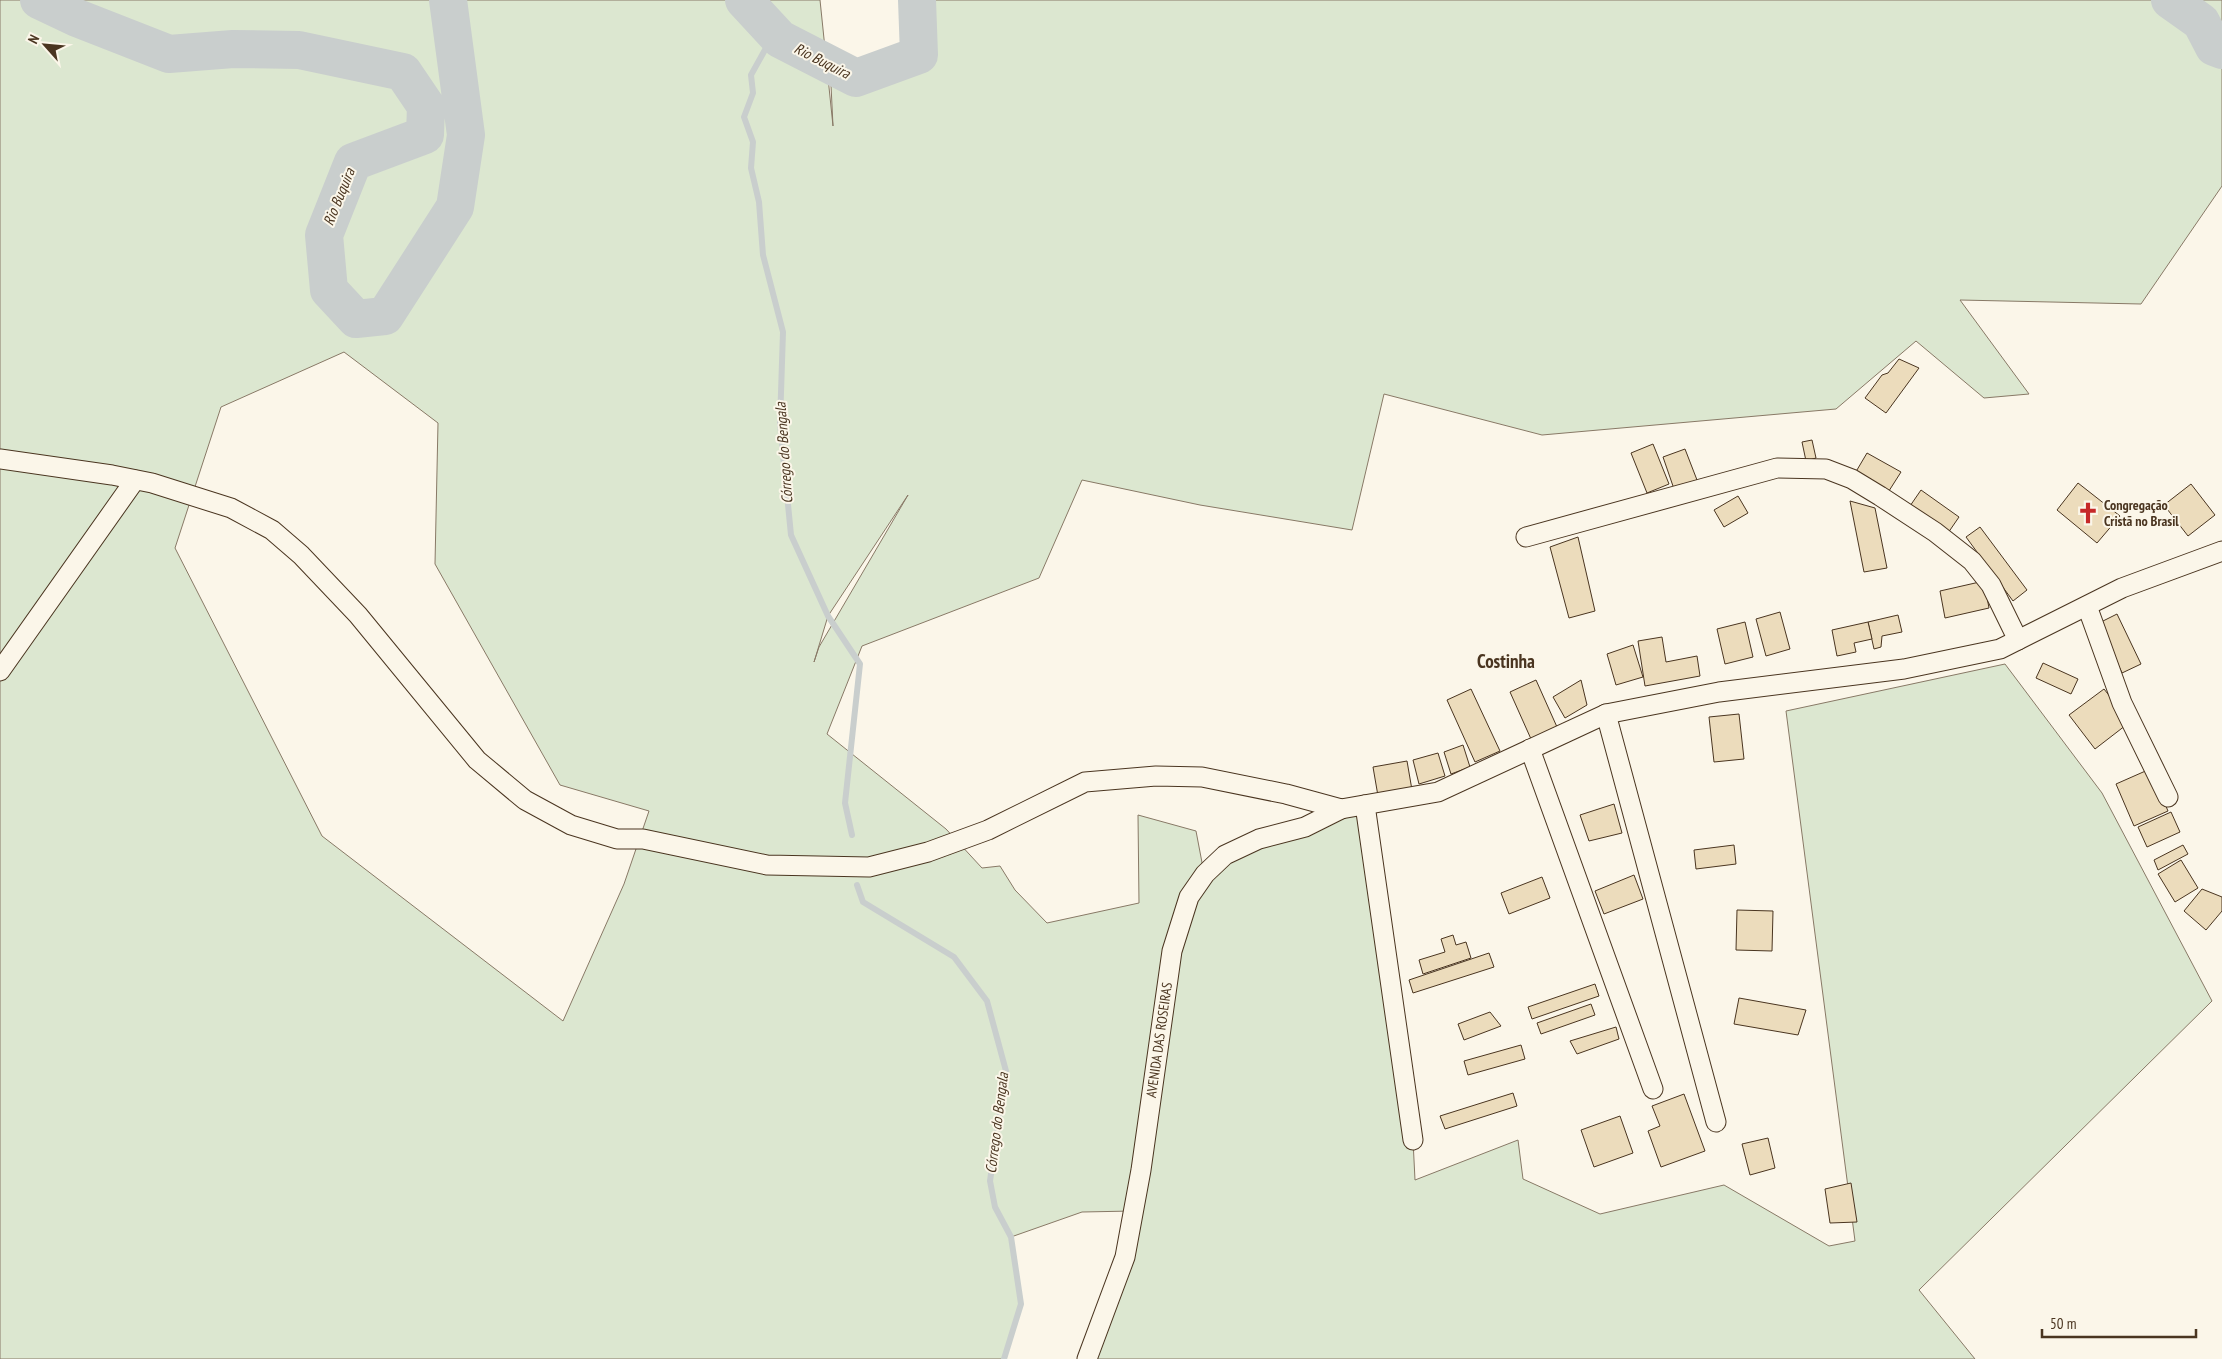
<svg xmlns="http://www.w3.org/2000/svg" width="2222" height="1359" viewBox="0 0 2222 1359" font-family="'PT Sans Narrow',sans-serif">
	<rect width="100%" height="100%" fill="#fbf6e9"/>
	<!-- green -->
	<path fill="#dce7d0" stroke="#887966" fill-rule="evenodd" d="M 0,0 L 820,0 L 833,126 L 830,65 L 856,78 L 907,59 L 919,42 L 917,0 L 2222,0 L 2222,186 L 2141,304 L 1960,300 L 2029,394 L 1984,398 L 1916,341 L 1836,409 L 1542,435 L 1384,394 L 1352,530 L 1200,505 L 1082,480 L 1039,578 L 862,646 L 827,734 L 946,829 L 982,868 L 1000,866 L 1015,890 L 1047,923 L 1139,903 L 1138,815 L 1196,831 L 1204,873 L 1225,855 L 1365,805 L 1413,1140 L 1415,1180 L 1518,1140 L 1523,1179 L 1600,1214 L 1724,1185 L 1829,1246 L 1855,1241 L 1786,711 L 2005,664 L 2102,793 L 2212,1001 L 1919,1290 L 1975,1359 L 1087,1359 L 1133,1211 L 1082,1212 L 1011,1237 L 1021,1304 L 1004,1359 L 0,1359 ZM 344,352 L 438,423 L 435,564 L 560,785 L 649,811 L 624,884 L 563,1021 L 322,836 L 175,548 L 221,407 ZM 908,495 L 819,647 L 814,662 L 828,616 Z"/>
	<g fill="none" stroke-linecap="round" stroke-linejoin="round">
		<!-- stream -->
		<g stroke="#c9cecd" stroke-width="6">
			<polyline points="780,39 766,48 751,75 753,93 744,117 753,142 751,168 759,202 763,255 783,332 780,423 791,535 828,616 860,664 845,803 852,835"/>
			<polyline points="857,885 863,902 954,957 987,1001 1006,1071 990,1181 995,1207 1011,1237 1021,1304 1004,1359"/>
		</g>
		<!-- river -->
		<g stroke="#c9cecd" stroke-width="38">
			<polyline points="39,0 77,18 169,54 233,49 299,50 403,72 426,106 425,135 353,162 324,235 329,290 356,319 385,316 455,207 466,135 448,0"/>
			<polyline points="744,0 780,39 856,78 919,55 917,0"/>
			<polyline points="2170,0 2201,22 2214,47 2222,50"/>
		</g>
	</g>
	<!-- building -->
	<g fill="#ecdcbc" stroke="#4a3520">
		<polygon points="1899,359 1919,368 1886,413 1865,398 1882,375 1888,373"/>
		<polygon points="1812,440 1816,458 1806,461 1802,442"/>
		<polygon points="1653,444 1669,484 1647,493 1631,453"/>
		<polygon points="1685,449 1697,480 1674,489 1663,457"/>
		<polygon points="1867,453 1901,472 1887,494 1854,475"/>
		<polygon points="2078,483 2120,516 2097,543 2057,510"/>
		<polygon points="2191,484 2215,515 2188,536 2164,505"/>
		<polygon points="1921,490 1959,517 1948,533 1910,506"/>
		<polygon points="1738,496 1748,513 1724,527 1714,510"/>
		<polygon points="1850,501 1875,508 1887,568 1864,572"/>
		<polygon points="1980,527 2027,590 2013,601 1966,537"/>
		<polygon points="1578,537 1595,611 1569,618 1550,547"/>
		<polygon points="1984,581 1989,608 1945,618 1940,591"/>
		<polygon points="1780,612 1790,649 1766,656 1756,619"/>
		<polygon points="2117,614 2141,664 2122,673 2099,623"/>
		<polygon points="1898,615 1902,632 1882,636 1881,647 1874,649 1868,622"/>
		<polygon points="1745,622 1753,657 1725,664 1717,629"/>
		<polygon points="1868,622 1872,639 1854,643 1856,652 1837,656 1832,630"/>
		<polygon points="1662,637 1666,662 1697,656 1700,676 1645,686 1638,641"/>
		<polygon points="1633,645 1643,677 1616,685 1607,654"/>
		<polygon points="2043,663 2078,679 2071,694 2036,678"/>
		<polygon points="1536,680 1557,727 1531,739 1510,692"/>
		<polygon points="1581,680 1587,705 1565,718 1553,697"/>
		<polygon points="1471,689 1500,751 1475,762 1447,700"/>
		<polygon points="2104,689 2130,722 2095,749 2069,715"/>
		<polygon points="1739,714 1744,759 1714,762 1709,717"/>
		<polygon points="1463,745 1470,767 1451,774 1444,752"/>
		<polygon points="1438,753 1445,776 1419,784 1413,760"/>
		<polygon points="1407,761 1412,790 1378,796 1373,767"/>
		<polygon points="2150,769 2168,811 2134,826 2116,784"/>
		<polygon points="1614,804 1622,833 1589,841 1580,815"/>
		<polygon points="2171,812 2180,832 2147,847 2138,827"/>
		<polygon points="1734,845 1736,864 1696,869 1694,850"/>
		<polygon points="2183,845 2188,854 2158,870 2154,860"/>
		<polygon points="2181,860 2198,888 2175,902 2158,874"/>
		<polygon points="1634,875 1643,899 1604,914 1595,891"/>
		<polygon points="1542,877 1550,898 1509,914 1501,893"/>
		<polygon points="2202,889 2222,897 2222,911 2206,930 2184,911"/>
		<polygon points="1737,910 1773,911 1772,951 1736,950"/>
		<polygon points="1453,935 1456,945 1466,942 1471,958 1423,974 1419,960 1445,952 1441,939"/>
		<polygon points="1489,953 1494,967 1413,993 1409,980"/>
		<polygon points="1595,984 1599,996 1532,1019 1528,1007"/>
		<polygon points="1739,998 1806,1010 1798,1035 1734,1024"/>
		<polygon points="1591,1004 1595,1015 1541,1034 1537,1023"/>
		<polygon points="1490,1012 1501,1026 1464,1040 1458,1024"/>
		<polygon points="1616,1027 1619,1039 1577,1054 1570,1041"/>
		<polygon points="1521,1045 1525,1059 1468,1075 1464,1061"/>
		<polygon points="1513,1093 1517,1106 1445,1129 1440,1116"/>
		<polygon points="1684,1094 1705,1151 1661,1167 1648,1131 1660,1126 1652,1106"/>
		<polygon points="1620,1116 1633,1153 1594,1167 1581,1130"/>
		<polygon points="1768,1138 1775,1168 1750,1175 1742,1144"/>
		<polygon points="1851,1183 1857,1222 1830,1223 1825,1189"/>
	</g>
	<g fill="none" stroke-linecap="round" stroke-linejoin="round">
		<!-- street casing -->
		<g stroke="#4a3520" stroke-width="21">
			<g id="street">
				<polyline points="0,459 112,475 152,483 231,508 272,530 301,555 358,615 477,760 525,800 571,825 617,839 643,839 767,865 869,867 928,852 988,830 1085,782 1156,776 1202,777 1286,794 1341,809 1438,792 1606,714 1719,692 1904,669 2000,649 2122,588 2222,551"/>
				<polyline points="1526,537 1777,468 1826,469 1852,479 1880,496 1935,532 1972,561 1991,585 2018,640"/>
				<polyline points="2087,606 2122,703 2168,797"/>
				<polyline points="0,671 135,480"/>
				<polyline points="1606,714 1716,1122"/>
				<polyline points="1530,749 1653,1089"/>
				<polyline points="1365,805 1413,1140"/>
				<polyline points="1087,1359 1125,1257 1141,1170 1172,951 1189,897 1205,874 1225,855 1259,839 1305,827 1341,809"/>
			</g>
		</g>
		<!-- street -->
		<use href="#street" stroke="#fbf6e9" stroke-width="19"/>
	</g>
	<!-- icons -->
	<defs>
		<g id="church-bare" transform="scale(1.725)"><path d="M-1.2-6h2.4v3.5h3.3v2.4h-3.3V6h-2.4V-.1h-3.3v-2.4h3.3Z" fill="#c62828" stroke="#fbf6e9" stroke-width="2.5" paint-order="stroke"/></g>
	</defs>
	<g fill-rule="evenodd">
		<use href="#church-bare" x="2088" y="513"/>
	</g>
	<g text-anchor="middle" stroke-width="4" stroke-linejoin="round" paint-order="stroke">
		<!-- poi labels -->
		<g font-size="14" font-weight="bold" fill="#4a3520" stroke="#fbf6e9" text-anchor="start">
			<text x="2104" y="510">Congregação<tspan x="2104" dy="16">Cristã no Brasil</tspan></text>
		</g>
		<!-- street labels -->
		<g font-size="14" fill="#4a3520" stroke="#fbf6e9">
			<text transform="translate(1159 1040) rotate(-82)" y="5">AVENIDA DAS ROSEIRAS</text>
		</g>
		<!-- water labels -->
		<g font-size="15" font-style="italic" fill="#4a3520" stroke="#fbf6e9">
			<text transform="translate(822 61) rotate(27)" y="5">Rio Buquira</text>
			<text transform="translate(339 197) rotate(-68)" y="5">Rio Buquira</text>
			<text transform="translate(784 453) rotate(-94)" y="5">Córrego do Bengala</text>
			<text transform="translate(997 1123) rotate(-83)" y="5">Córrego do Bengala</text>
		</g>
		<!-- district labels -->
		<g font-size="19" font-weight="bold" fill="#4a3520" stroke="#fbf6e9">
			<text x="1506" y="668">Costinha</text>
		</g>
	</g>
	<!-- north arrow -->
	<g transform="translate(45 45) rotate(297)" stroke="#fbf6e9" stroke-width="4" paint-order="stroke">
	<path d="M0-4L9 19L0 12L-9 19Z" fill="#4a3520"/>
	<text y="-8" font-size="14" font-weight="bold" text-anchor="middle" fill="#4a3520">N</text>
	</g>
	<!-- scale -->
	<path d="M2042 1329v8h154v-8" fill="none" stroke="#4a3520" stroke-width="2.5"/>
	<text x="2050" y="1329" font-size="15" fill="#4a3520" stroke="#fbf6e9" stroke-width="4" paint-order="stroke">50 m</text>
</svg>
